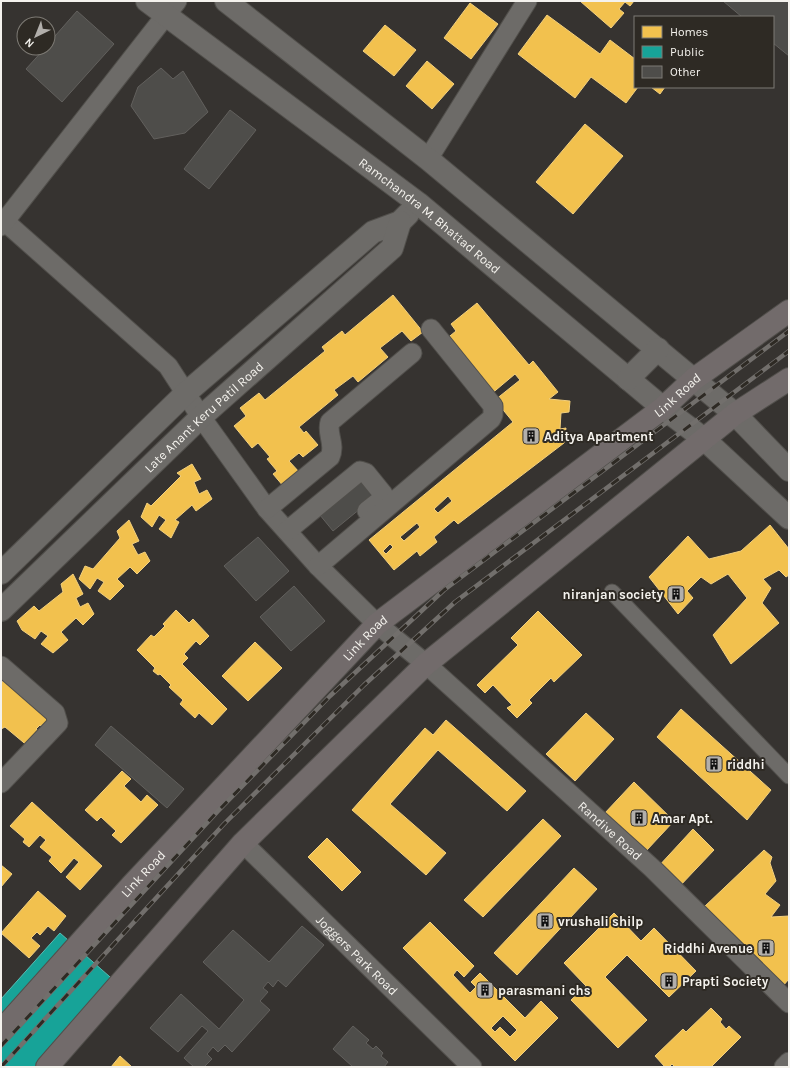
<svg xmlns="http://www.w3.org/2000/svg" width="790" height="1068" viewBox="0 0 790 1068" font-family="Karla,sans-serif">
	<rect width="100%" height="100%" fill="#363330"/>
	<!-- homes -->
	<g fill="#f2c14e" stroke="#f3d07e" fill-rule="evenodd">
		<polygon points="580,1 634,1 630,6 625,2 619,9 624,13 611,28"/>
		<polygon points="470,3 498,24 471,59 444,38"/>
		<polygon points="547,15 600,54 610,40 635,59 635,87 638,87 626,103 591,77 575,98 518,54"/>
		<polygon points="385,25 416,50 394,76 363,51"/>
		<polygon points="427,61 454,84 432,109 406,86"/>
		<polygon points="651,87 665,87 660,94"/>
		<polygon points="585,124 623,156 573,214 536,182"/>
		<polygon points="393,295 423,332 411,341 402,331 380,348 388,357 358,382 353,376 334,390 338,395 299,427 304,433 306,431 318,445 303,457 299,453 289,461 300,473 284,487 273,474 277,471 267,459 270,457 258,443 252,448 234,426 246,416 240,408 259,393 265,400 325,351 322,347 342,331 345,335"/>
		<path d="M 477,303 L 529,365 L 533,361 L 558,392 L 549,399 L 570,401 L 569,412 L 561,413 L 560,429 L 566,428 L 564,443 L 458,524 L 454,520 L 434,537 L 437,542 L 420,556 L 417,551 L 394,570 L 369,540 L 513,422 L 495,400 L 520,380 L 515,374 L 490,395 L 445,340 L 456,331 L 451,324 ZM 448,496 L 452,501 L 438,513 L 434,509 ZM 417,523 L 420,527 L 404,541 L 400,537 ZM 390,544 L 393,547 L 386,554 L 383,551 Z"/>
		<polygon points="192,464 201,479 194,482 199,494 207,490 212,499 196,511 192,505 175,520 179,522 171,538 159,529 166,520 159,515 152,527 141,517 147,503 151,506 181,476 177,473"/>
		<polygon points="129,520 139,541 132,544 138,555 145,552 150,561 137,574 130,567 117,579 124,586 110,600 98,591 104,582 97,578 90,589 79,579 85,566 93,569 120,538 117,531"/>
		<polygon points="770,525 789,549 789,575 786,577 779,570 763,579 771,588 762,603 779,623 731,664 713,635 747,598 728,574 711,584 701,577 687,591 693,598 678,614 649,577 688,536 709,559 741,551"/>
		<polygon points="73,574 83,594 76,598 80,607 88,603 94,614 83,625 76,618 61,632 68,640 53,653 41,644 48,636 41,631 35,639 22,630 17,621 34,606 39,611 63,592 61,584"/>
		<polygon points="176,610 189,623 193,619 209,636 200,645 196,641 184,654 188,658 182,664 227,709 212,725 199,713 195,718 180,704 183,700 169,687 171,685 160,674 158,675 153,671 155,668 137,650 151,635 154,637 165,626 163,624"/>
		<polygon points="538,611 582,655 554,682 551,678 529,700 532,703 517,718 507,708 512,705 493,685 485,693 477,685 518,645 511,638"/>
		<polygon points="255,642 282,668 248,701 222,676"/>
		<polygon points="3,681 52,720 45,729 40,725 36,729 41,733 29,747 5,727 1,729 1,684"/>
		<polygon points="681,709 771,790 747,820 657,737"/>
		<polygon points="586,713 614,739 575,781 546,754"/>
		<polygon points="446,720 526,791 507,811 438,750 390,804 446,853 426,875 352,810 425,728 433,735"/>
		<polygon points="122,771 131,779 124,786 141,802 147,795 158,805 121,843 112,835 116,831 101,817 97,821 85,810"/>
		<polygon points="634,782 674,821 646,851 604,814"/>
		<polygon points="32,802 102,866 80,890 66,877 79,862 74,858 61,873 49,861 52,857 40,847 46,840 40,835 29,847 23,842 25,839 10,826"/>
		<polygon points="543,819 561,836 483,917 464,900"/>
		<polygon points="693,829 714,850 678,888 657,868"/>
		<polygon points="327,838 361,872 342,891 308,857"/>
		<polygon points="764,850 772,857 770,863 776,881 765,894 780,905 771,917 789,916 789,979 782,987 704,907"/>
		<polygon points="1,865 12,874 1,887"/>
		<polygon points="574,868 597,889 517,975 494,953"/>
		<polygon points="38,891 66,916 54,931 48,926 40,935 37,932 31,938 40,946 29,958 1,933"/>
		<polygon points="614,913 641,941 654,928 696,971 669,997 627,955 605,977 647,1020 618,1048 571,1000 586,986 564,963"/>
		<path d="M 430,922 L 474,966 L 464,977 L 457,970 L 453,975 L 470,993 L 476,987 L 471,982 L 480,973 L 525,1018 L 541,1001 L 558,1018 L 515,1061 L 403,948 ZM 503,1016 L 517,1030 L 510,1037 L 500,1027 L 495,1032 L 491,1028 Z"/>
		<polygon points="711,1008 722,1019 720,1022 726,1029 729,1026 741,1037 711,1067 675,1067 672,1064 669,1067 665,1067 655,1056 683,1029 686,1032"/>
		<polygon points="120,1056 132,1067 111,1067"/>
	</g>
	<!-- public -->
	<polygon fill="#17a398" stroke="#59bbb2" points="60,933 126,991 58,1067 1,1067 1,999"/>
	<!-- building -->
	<g fill="#4e4d4a" stroke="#62605d">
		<polygon points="723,1 789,1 789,56 773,43 773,17 742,17"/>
		<polygon points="77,11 114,44 62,102 26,69 45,48 48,48 48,44"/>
		<polygon points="161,68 173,79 183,71 208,112 185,133 154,139 131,106 138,87"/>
		<polygon points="230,110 256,130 209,189 184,169"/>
		<polygon points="359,473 377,495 333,531 315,509"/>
		<polygon points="258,537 289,571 256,601 224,566"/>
		<polygon points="294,586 325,621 291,651 260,617"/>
		<polygon points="111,726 184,789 167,808 95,745"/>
		<polygon points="302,926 324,945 286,987 278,980 273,987 268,982 263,988 268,992 260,1001 270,1010 232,1052 225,1045 218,1052 213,1047 207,1054 212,1059 204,1067 194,1067 184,1058 208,1031 202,1026 178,1052 150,1028 181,994 219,1029 244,1000 203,962 233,930 269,962"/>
		<polygon points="353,1026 369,1040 366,1043 373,1049 376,1046 383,1053 381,1056 388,1062 384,1067 353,1067 333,1049"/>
	</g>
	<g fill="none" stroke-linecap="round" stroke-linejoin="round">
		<!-- pedestrian casing -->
		<g stroke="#514f4b" stroke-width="17">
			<polyline id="pedestrian" points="612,592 789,776"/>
		</g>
		<!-- minor casing -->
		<g stroke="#514f4b" stroke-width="21">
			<g id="minor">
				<polyline points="428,159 527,1"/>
				<path id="s1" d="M 1,218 L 168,366 L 201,417 L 267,509 L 318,566 L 377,624 L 426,664 L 652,868 L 789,1003"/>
				<polyline points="1,226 177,1"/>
				<path d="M 267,509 L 330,457 C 336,444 326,434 330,422 L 412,353"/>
				<polyline points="287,531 360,471 366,473 383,494 381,500 367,511"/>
				<polyline points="318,566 491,419 493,415 493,406 431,329"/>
				<polyline points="1,666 55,713 58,723 1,783"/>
				<path id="s2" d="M 243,843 L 472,1067"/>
				<polyline points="784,1067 789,1062"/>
			</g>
		</g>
		<!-- tertiary casing -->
		<g stroke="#514f4b" stroke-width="24">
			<g id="tertiary">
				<polyline points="735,414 789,470"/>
				<polyline points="704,439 789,518"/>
				<polyline points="1,573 186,393 373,232 400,222 408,214"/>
				<path id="s3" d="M 1,610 L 201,417 L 392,248 L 400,222"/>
			</g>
		</g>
		<!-- secondary casing -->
		<g stroke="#514f4b" stroke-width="24">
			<g id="secondary">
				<path id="s4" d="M 147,1 L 418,203 L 663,408 L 704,439"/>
				<polyline points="226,1 428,159 735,414"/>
				<polyline points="628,379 658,349"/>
			</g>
		</g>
		<!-- primary casing -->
		<g stroke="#514f4b" stroke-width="24">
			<g id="primary">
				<path id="s5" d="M 1,1031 L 131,886 L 377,624 L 663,408 L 694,379 L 789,311"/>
				<polyline points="47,1067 243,843 426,664 735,414 789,379"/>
			</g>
		</g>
		<!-- pedestrian -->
		<use href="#pedestrian" stroke="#6d6b68" stroke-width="15"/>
		<!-- minor -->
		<use href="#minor" stroke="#6d6b68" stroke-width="19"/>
		<!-- tertiary -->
		<use href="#tertiary" stroke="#6d6b68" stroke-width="22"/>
		<!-- secondary -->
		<use href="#secondary" stroke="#6d6b68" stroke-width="22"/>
		<!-- primary -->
		<use href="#primary" stroke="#726b6b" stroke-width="22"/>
		<!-- rail casing -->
		<g stroke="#726f6c" stroke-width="4.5">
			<g id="rail">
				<polyline points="1,1046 218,811 330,696 444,590 789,331"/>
				<polyline points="1,1067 224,824 364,685 455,602 789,351"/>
			</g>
		</g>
		<!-- rail -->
		<use href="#rail" stroke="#2e2a24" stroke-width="3" stroke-dasharray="9" stroke-linecap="butt"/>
	</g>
	<!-- icons -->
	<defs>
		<g id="building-square" transform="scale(0.9)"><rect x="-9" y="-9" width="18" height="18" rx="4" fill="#b2afab" stroke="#2e2a24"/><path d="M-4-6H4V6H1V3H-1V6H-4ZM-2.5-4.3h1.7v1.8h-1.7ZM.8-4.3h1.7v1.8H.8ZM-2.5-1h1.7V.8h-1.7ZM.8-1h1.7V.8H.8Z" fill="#111"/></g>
	</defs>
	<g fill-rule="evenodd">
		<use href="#building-square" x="531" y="436"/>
		<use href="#building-square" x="676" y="594"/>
		<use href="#building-square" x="714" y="764"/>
		<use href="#building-square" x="639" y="818"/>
		<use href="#building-square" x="545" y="921"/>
		<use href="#building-square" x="766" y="948"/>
		<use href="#building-square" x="669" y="981"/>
		<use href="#building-square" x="485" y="990"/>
	</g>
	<g text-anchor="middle" stroke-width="4" stroke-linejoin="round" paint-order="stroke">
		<!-- street labels -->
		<g font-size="13" fill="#f4f2ed" stroke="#2e2a24">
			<text dy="5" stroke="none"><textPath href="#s4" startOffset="355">Ramchandra M. Bhattad Road</textPath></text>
			<text dy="5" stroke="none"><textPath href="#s5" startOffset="932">Link Road</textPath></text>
			<text dy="5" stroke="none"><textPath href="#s3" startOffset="280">Late Anant Keru Patil Road</textPath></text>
			<text dy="5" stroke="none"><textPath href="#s5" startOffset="536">Link Road</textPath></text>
			<text dy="5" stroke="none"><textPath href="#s1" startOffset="868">Randive Road</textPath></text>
			<text dy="5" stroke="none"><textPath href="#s5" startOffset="212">Link Road</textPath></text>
			<text dy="5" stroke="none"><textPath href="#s2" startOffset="160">Joggers Park Road</textPath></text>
		</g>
		<!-- poi labels -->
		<g font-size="13" font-weight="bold" fill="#f4f2ed" stroke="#2e2a24" text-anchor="start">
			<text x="544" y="441">Aditya Apartment</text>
			<text x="663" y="599" text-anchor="end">niranjan society</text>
			<text x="727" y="769">riddhi</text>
			<text x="652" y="823">Amar Apt.</text>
			<text x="558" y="926">vrushali shilp</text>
			<text x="753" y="953" text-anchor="end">Riddhi Avenue</text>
			<text x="682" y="986">Prapti Society</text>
			<text x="498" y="995">parasmani chs</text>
		</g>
	</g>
	<!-- border -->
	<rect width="790" height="1068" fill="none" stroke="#f4f2ed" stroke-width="4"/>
	<!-- legend -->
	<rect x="634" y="16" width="140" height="72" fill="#2e2a24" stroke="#7d7a74"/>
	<rect x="642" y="26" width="20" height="12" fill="#f2c14e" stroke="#7d7a74"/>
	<text x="670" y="36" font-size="12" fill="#f4f2ed">Homes</text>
	<rect x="642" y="46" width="20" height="12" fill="#17a398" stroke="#7d7a74"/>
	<text x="670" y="56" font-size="12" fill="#f4f2ed">Public</text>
	<rect x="642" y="66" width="20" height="12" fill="#4e4d4a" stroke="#7d7a74"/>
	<text x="670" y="76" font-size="12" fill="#f4f2ed">Other</text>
	<!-- north arrow -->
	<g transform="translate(36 36) rotate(223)"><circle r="19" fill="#2e2a24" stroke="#7d7a74"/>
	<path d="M0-3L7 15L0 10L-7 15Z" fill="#b2afab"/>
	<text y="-6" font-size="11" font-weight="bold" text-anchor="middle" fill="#f4f2ed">N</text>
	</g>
</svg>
